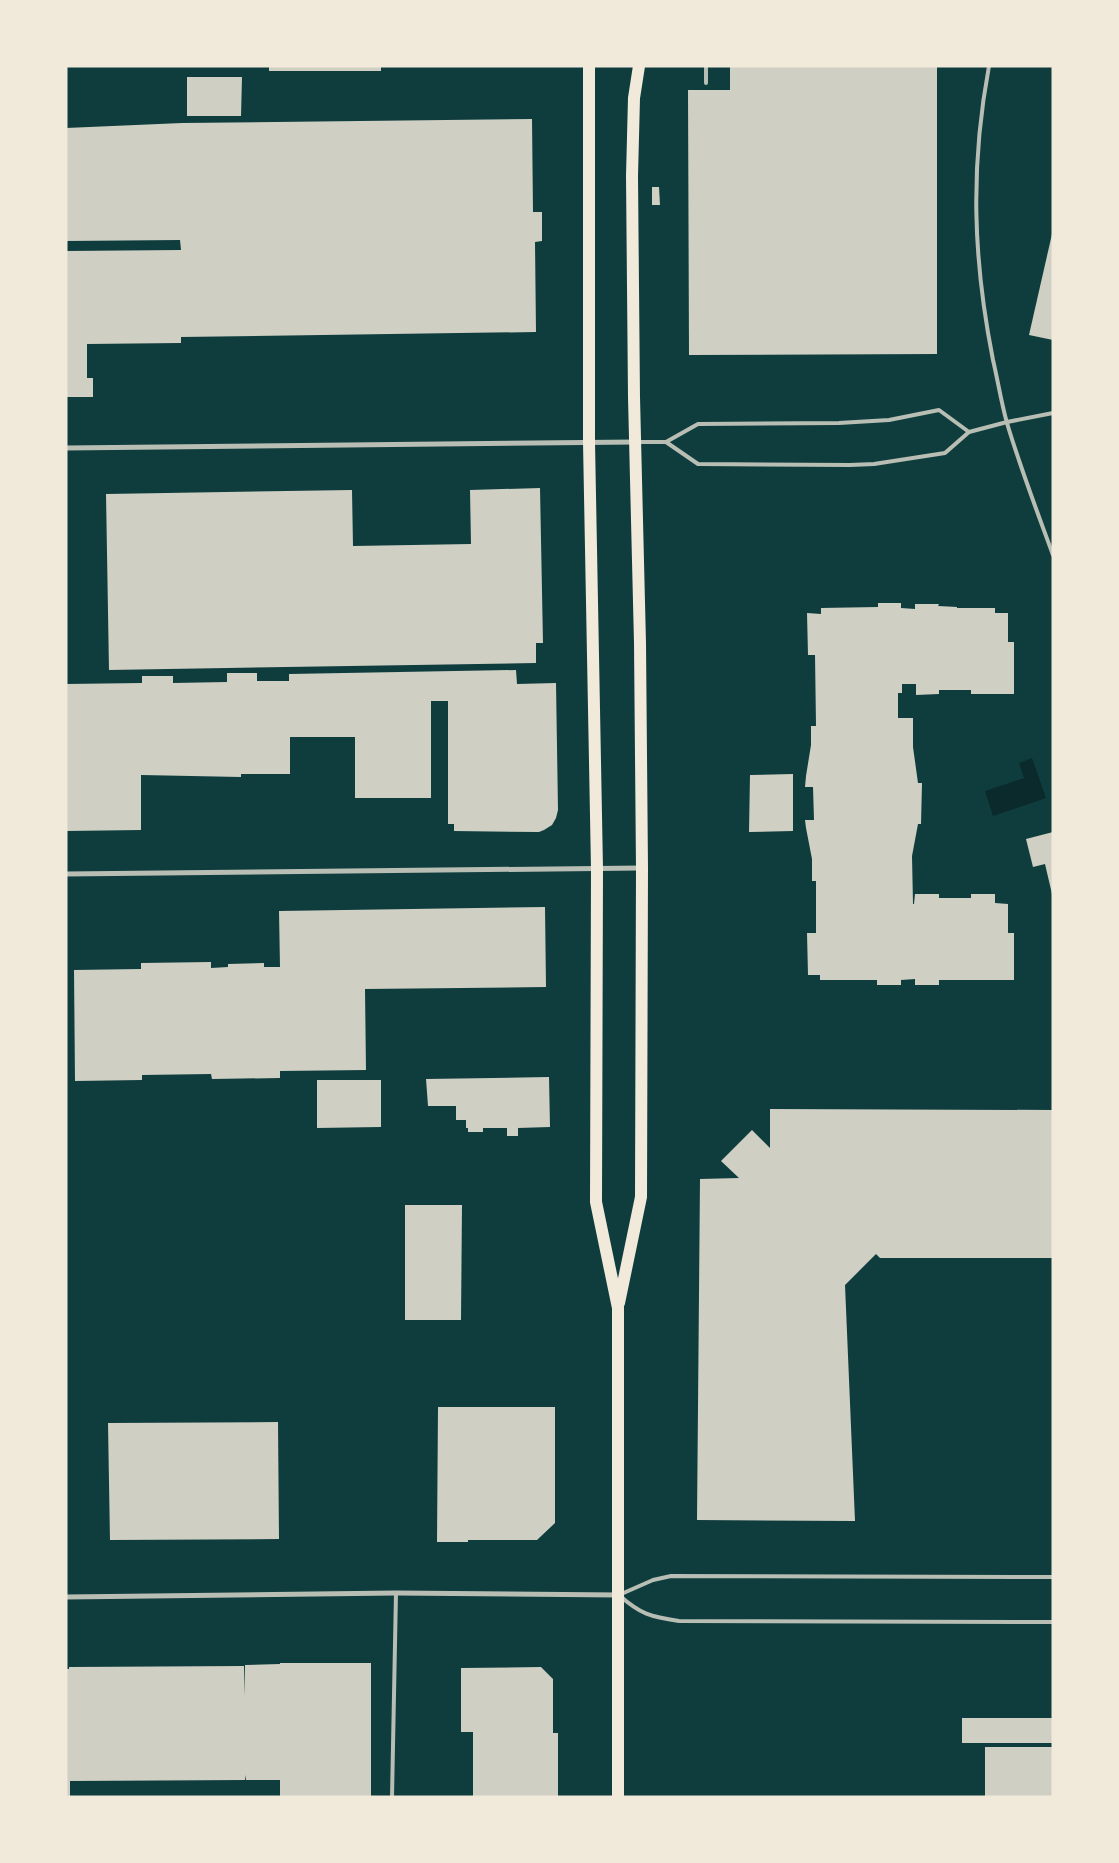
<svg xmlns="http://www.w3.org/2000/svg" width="1119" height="1863" viewBox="0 0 1119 1863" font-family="Helvetica,sans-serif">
	<rect width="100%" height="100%" fill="#0f3d3e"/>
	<!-- water -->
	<polygon fill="#0a2a2b" points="1032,758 1046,798 993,816 985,791 1024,778 1019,763"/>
	<!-- building -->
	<g fill="#cfcfc3">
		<rect x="269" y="66" width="112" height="5"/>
		<polygon points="730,66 937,66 937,354 689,355 688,90 730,90"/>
		<polygon points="187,77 242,77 241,116 187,116"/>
		<polygon points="532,119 533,212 542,212 542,241 535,242 536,332 181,337 181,343 87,344 87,378 93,378 93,397 66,397 66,251 181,250 180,240 66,241 66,128 182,123"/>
		<polygon points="652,187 659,187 660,205 652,205"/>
		<polygon points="1052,234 1053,234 1053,340 1029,335"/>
		<polygon points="540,488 543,643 536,643 536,663 109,670 106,494 352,490 353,546 471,544 470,490"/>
		<polygon points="878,603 901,603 901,608 915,609 915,604 939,604 938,606 957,607 957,608 995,608 995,613 1008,613 1008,642 1014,642 1014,694 971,694 971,690 939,690 939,694 916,695 916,684 902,684 902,693 898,693 898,718 913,718 913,747 918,783 922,783 921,824 918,824 912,856 913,904 914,904 915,894 939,894 939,898 971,898 971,894 995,894 995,903 1008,904 1008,933 1014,933 1014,980 939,980 939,985 915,985 915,979 901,980 901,985 877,985 877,980 820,980 820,975 808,975 807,933 816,933 816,881 812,881 812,859 806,828 805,820 814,820 813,787 805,787 806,776 811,745 811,726 816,726 815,655 808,655 807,613 821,614 821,608 878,607"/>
		<polygon points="516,670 517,684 556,683 558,810 556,818 552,825 544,830 539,832 454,831 454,824 448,824 448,701 431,701 431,798 355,798 355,737 290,737 290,774 241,774 241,777 141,775 141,830 66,831 66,684 142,683 142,676 173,676 173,683 227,682 227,673 257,673 257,681 289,681 289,674"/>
		<polygon points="793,774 793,831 749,832 750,775"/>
		<polygon points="1053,832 1053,894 1052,894 1045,864 1033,867 1026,839"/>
		<polygon points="545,907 546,987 365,989 366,1070 280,1071 280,1078 212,1079 211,1074 142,1075 142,1080 75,1081 74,970 141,969 141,963 211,962 211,968 228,967 228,964 264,963 264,967 280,967 279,911"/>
		<polygon points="549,1077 550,1127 518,1128 518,1136 507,1136 507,1128 483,1128 483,1132 468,1132 468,1128 466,1128 466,1120 456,1120 456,1106 428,1106 426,1079"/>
		<polygon points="317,1080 381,1080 381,1127 317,1128"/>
		<polygon points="770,1109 1053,1110 1053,1258 880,1258 876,1254 845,1285 855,1521 697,1520 700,1179 739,1178 721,1161 752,1130 770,1148"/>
		<polygon points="405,1205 462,1205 461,1320 405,1320"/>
		<polygon points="438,1407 555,1407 555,1523 537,1540 468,1540 468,1542 437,1542"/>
		<polygon points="278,1422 279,1539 110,1540 108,1423"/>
		<polygon points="280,1663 371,1663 371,1797 280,1797 280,1780 246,1780 245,1775 245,1780 70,1781 70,1797 66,1797 66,1669 69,1669 69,1667 244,1666 245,1696 245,1665 280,1664"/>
		<polygon points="541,1667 553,1679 553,1733 558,1733 558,1797 473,1797 473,1732 461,1732 461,1668"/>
		<rect x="962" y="1718" width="91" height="25"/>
		<rect x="985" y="1747" width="68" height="50"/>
	</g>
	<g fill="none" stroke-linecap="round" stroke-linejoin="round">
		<!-- service -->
		<g stroke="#b8beb3" stroke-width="4">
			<polyline points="706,66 706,83"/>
			<path d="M 989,66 C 970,168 973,259 993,360 C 998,381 1001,402 1007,423 C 1020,467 1037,511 1053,555"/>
			<polyline points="636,442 666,442 698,424 839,423 889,420 939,410 969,432"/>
			<polyline points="666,442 698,464 850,465 874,464 945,453 969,432 1007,422 1053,413"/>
			<path d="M 1053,1577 L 671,1576 L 653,1580 L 619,1595 C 640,1614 651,1617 679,1621 L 1053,1622"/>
			<polyline points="392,1797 396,1593"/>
		</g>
		<!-- minor -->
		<g stroke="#b8beb3" stroke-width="5">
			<polyline points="66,448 635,442"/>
			<polyline points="66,874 641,868"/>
			<polyline points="66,1597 396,1593 619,1595"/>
		</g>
		<!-- primary -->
		<g stroke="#f1e9da" stroke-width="12">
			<polyline points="589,66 589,442 597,869 596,1202 618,1308 618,1797"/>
			<polyline points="619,1303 641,1197 642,868 640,643 634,397 632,176 634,98 639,66"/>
		</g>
	</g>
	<!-- border -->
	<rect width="1119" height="1863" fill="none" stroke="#f1e9da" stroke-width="135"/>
</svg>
